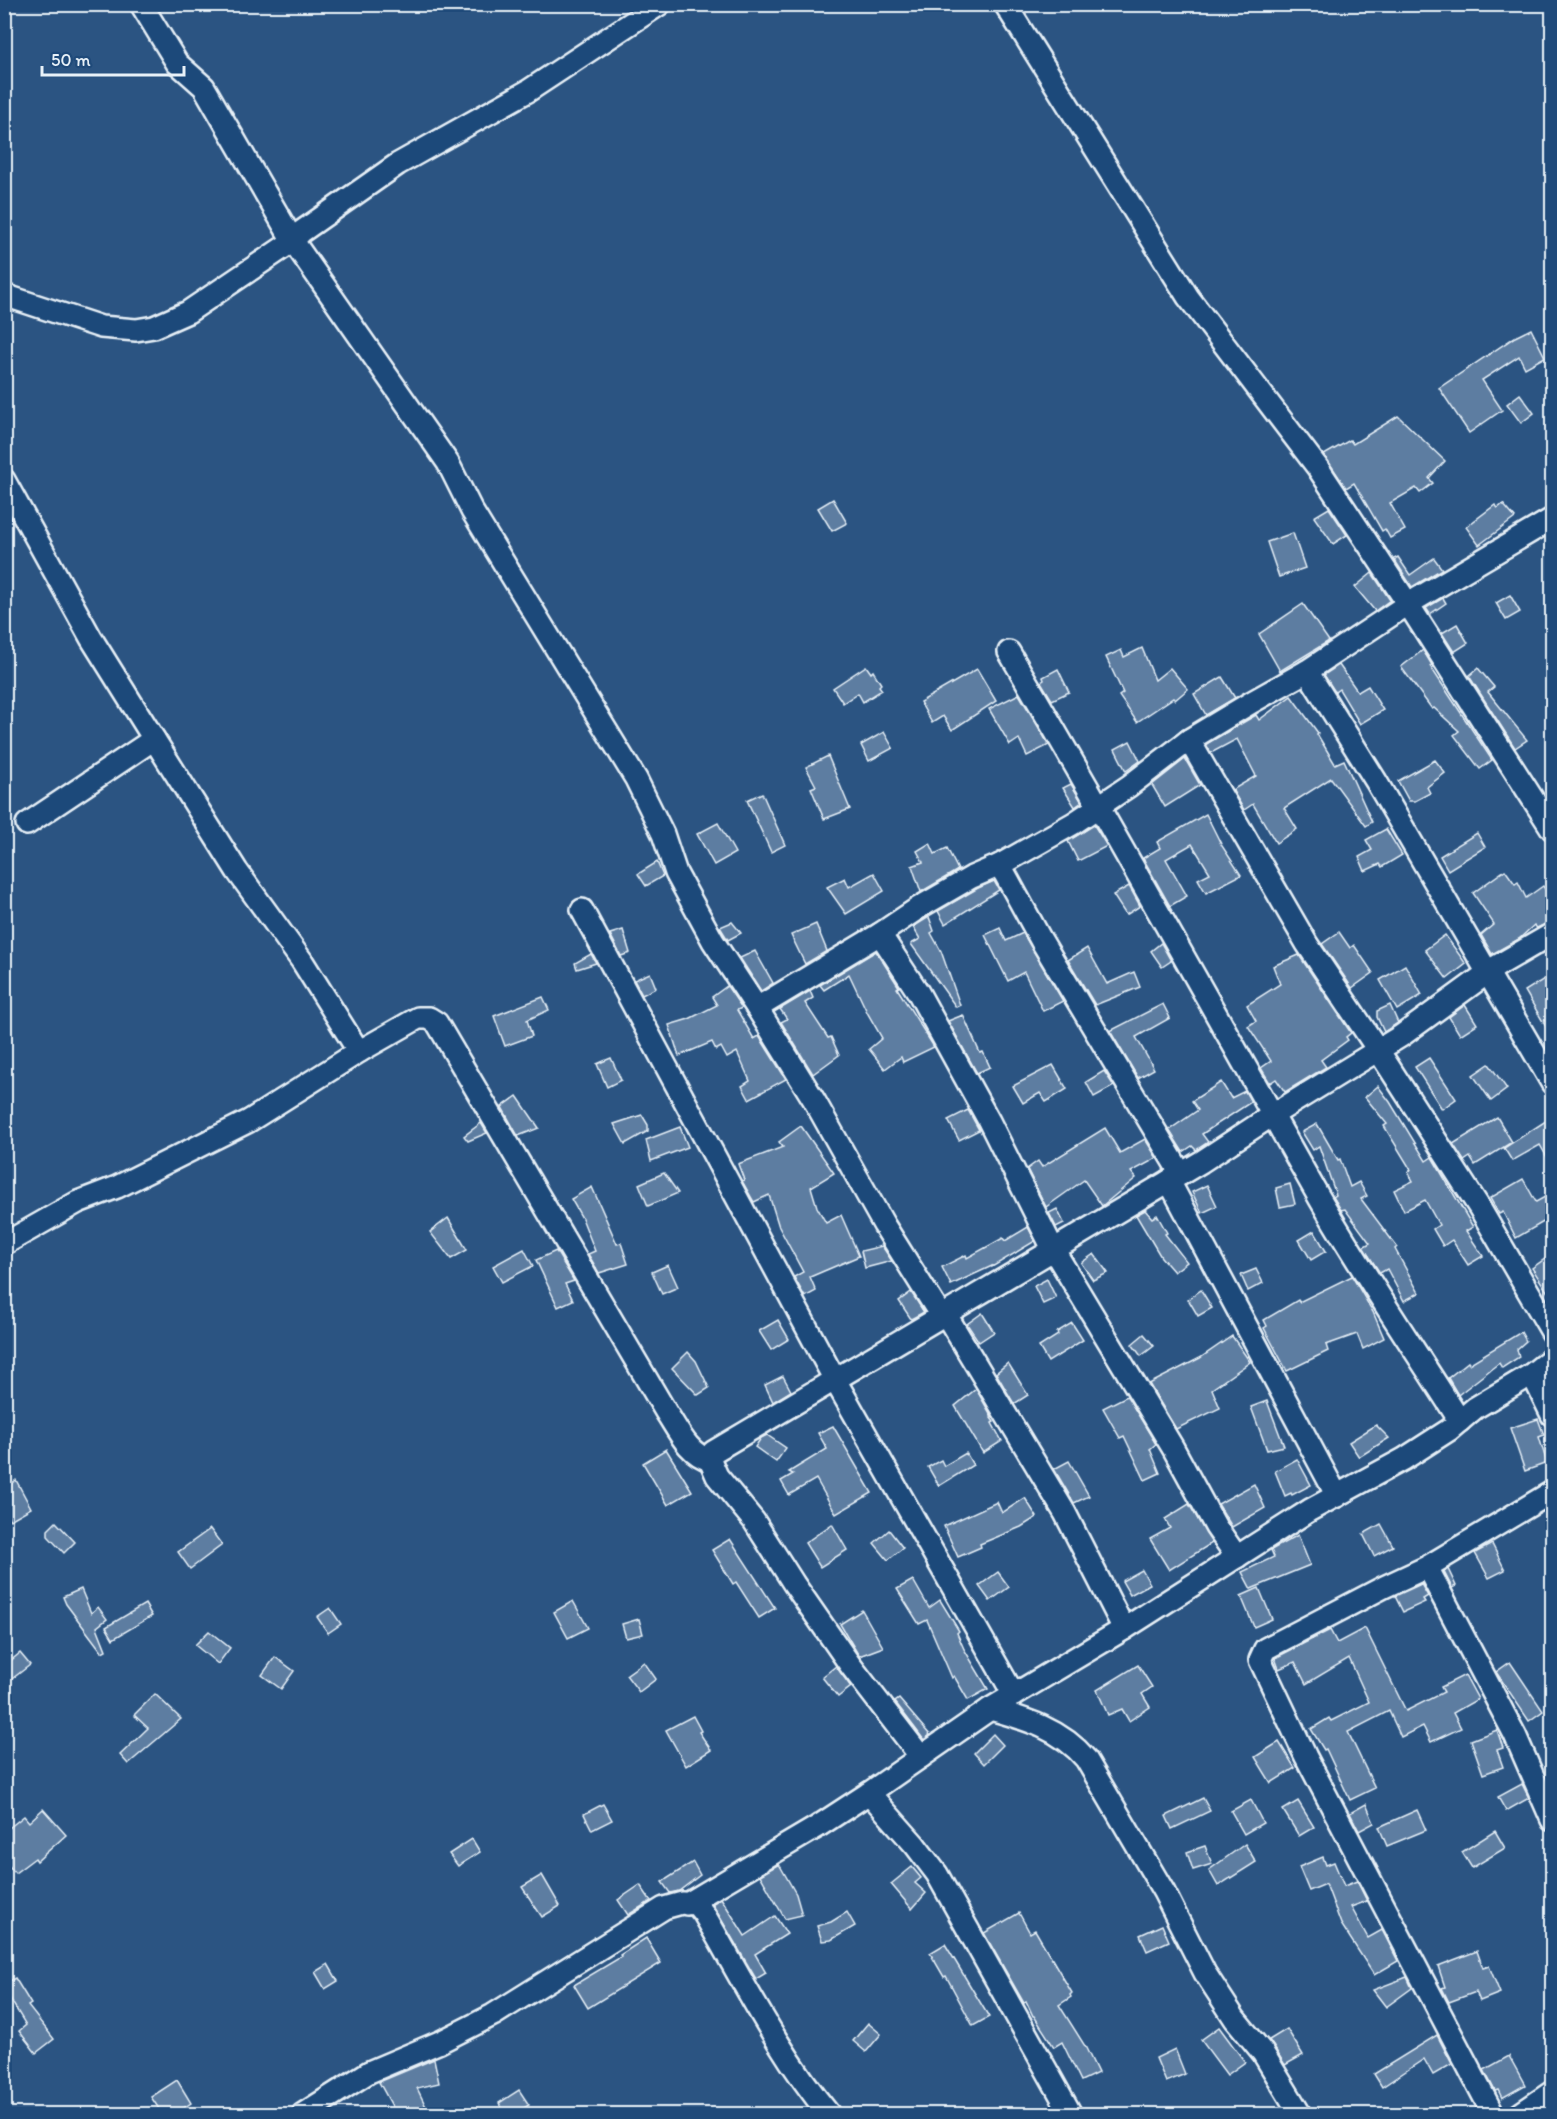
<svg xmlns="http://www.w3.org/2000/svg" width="1557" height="2119" viewBox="0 0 1557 2119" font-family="Itim,sans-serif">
	<rect width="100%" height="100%" fill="#2b5482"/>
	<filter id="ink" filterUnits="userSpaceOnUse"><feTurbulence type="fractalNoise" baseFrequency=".0167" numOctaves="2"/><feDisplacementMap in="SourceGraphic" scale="12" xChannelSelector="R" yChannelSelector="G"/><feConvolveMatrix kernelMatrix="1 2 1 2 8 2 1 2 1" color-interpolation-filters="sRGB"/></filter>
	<g filter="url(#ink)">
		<!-- building -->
		<g fill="#5d7da1" stroke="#e8f1f8" stroke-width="1.5">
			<polygon points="1531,329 1545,357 1525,368 1519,356 1482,380 1502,410 1469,433 1439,388 1515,337"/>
			<polygon points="1520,394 1534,413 1521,423 1507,404"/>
			<polygon points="1398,416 1445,461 1429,478 1433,483 1420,493 1416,488 1390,503 1405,530 1390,538 1385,529 1382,531 1354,483 1346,488 1324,455 1350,440 1353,444"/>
			<polygon points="833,499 847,523 832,531 818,508"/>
			<polygon points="1503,504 1515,518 1479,545 1466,527 1495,505 1498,508"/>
			<polygon points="1329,508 1347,535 1333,544 1314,517"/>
			<polygon points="1293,533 1305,568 1279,577 1267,542"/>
			<polygon points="1398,557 1410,575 1434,558 1442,569 1412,587 1394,559"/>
			<polygon points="1372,573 1390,600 1375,611 1355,587"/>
			<polygon points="1510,595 1520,612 1506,620 1496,603"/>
			<polygon points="1443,598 1446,603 1430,614 1426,608"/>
			<polygon points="1303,604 1329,641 1280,671 1259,634"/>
			<polygon points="1457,624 1468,643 1454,652 1442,633"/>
			<polygon points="1142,648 1155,680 1170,668 1188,689 1175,700 1173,698 1137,722 1119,696 1123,693 1106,657 1121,650 1124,657"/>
			<polygon points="1423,650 1432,665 1430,666 1492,760 1480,769 1454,735 1459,731 1434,708 1432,709 1401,667"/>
			<polygon points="1339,665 1358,692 1368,686 1383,710 1360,724 1339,689 1335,692 1324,675"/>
			<polygon points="866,666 871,673 873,671 881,684 879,686 882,690 863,702 858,693 843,703 833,688"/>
			<polygon points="1478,668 1494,687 1488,692 1527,740 1515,748 1469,676"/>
			<polygon points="977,669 996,701 952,730 943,716 932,723 920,702"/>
			<polygon points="1058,669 1069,692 1052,700 1041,682 1044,680 1043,677"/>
			<polygon points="1222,677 1235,698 1206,715 1194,694"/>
			<polygon points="1019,694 1049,745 1027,756 1019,739 1010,745 989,709"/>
			<polygon points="1291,696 1318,733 1317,734 1335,764 1344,760 1372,822 1366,826 1331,778 1284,808 1297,829 1276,843 1253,804 1244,810 1232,790 1256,776 1237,739 1211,753 1206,744 1256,715 1259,720"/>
			<polygon points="884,732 893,748 869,761 861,745"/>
			<polygon points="1130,741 1140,761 1126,771 1115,749"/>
			<polygon points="828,756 850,809 824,819 811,788 816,786 806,767"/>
			<polygon points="1185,759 1200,785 1165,807 1152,785"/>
			<polygon points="1435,760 1445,773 1427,787 1430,793 1415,801 1409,801 1398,781"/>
			<polygon points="1071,784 1082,802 1075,807 1063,788"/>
			<polygon points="762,793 785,845 771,852 747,800"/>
			<polygon points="1206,814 1222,846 1241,875 1206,893 1198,879 1210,873 1192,844 1166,859 1187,896 1170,906 1143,858 1160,848 1157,842"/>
			<polygon points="718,823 735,853 714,865 697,834"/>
			<polygon points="1094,825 1107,846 1078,861 1068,841"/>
			<polygon points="1386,829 1402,855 1382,867 1380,864 1365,871 1359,857 1372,850 1366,840"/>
			<polygon points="1477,833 1485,847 1448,870 1440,856"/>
			<polygon points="930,843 935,854 947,848 958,870 921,892 912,866 923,862 917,851"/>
			<polygon points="657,862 663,876 646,886 638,874"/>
			<polygon points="1505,870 1515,884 1518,882 1526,898 1543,886 1552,899 1552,921 1537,928 1534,925 1519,939 1492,954 1481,935 1494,924 1473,893"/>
			<polygon points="874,873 884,891 846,914 827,887 845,878 849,887"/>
			<polygon points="994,881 999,890 945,924 938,911 978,888"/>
			<polygon points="1129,886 1140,906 1126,915 1113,895"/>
			<polygon points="929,917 934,931 931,933 941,951 960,1005 956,1007 911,944 920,939 913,927"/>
			<polygon points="732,922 741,933 728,940 720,927"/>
			<polygon points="816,924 827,951 805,964 791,935"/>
			<polygon points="1000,928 1006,941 1023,933 1063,1001 1043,1011 1024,972 1008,981 985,935"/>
			<polygon points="623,930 630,953 621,956 610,934"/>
			<polygon points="1339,932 1350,948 1354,945 1373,973 1352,988 1322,944"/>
			<polygon points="1445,935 1466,964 1447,979 1425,950"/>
			<polygon points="1161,943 1171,961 1162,967 1151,951"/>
			<polygon points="1087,948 1107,984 1134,972 1140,987 1095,1005 1068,960"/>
			<polygon points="755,951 773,983 761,991 740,958"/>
			<polygon points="876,951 899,987 897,988 934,1047 903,1062 901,1057 885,1069 869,1049 882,1038 868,1014 849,974 824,990 820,985"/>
			<polygon points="591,954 596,963 577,969 575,963"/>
			<polygon points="1299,955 1351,1033 1346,1037 1348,1040 1321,1060 1326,1067 1285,1092 1276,1079 1270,1083 1261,1068 1271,1061 1248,1026 1256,1021 1247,1005 1280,984 1273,966"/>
			<polygon points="1405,965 1422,995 1397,1010 1380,980"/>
			<polygon points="650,973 656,988 642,995 634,980"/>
			<polygon points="1552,974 1552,1037 1525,991"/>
			<polygon points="727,986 742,1008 737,1010 754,1039 759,1036 786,1079 749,1099 742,1086 750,1081 737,1052 727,1058 721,1047 716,1050 712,1042 679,1056 669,1025 689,1019 717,1005 712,997"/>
			<polygon points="810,991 813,998 805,1003 828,1038 831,1037 839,1055 813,1074 781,1022 787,1019 780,1009"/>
			<polygon points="543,997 549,1010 527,1020 532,1036 505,1046 494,1016"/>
			<polygon points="1163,1004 1170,1018 1136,1037 1154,1069 1138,1078 1110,1031"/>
			<polygon points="1390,1005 1398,1023 1384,1032 1377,1017 1377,1011"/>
			<polygon points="1465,1005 1477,1024 1460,1035 1449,1017"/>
			<polygon points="963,1015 980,1053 983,1052 990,1067 977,1073 948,1021"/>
			<polygon points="611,1058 621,1080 607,1087 597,1064"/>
			<polygon points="1429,1058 1456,1099 1442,1109 1415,1067"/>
			<polygon points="1489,1064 1507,1089 1491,1101 1473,1075"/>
			<polygon points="1053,1065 1067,1089 1046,1102 1040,1093 1023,1103 1013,1086"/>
			<polygon points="1104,1071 1114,1086 1094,1097 1086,1082"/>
			<polygon points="1221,1082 1231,1098 1245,1091 1251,1102 1202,1134 1208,1142 1196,1150 1192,1146 1183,1152 1169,1130 1198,1110 1192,1101"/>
			<polygon points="1378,1086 1390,1102 1426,1161 1432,1157 1473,1227 1466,1231 1483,1256 1468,1265 1452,1240 1443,1246 1433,1229 1439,1225 1425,1200 1404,1211 1394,1190 1413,1181 1408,1172 1411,1170 1384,1126 1387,1124 1365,1097"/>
			<polygon points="517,1096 539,1128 518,1136 502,1107"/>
			<polygon points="968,1110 979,1130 959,1140 948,1120"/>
			<polygon points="642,1115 648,1125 648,1131 625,1144 614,1124"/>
			<polygon points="1497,1117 1512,1142 1475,1165 1470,1157 1464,1161 1453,1144"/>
			<polygon points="1552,1117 1552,1166 1540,1145 1512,1161 1504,1148"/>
			<polygon points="481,1123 487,1133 468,1141 464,1136"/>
			<polygon points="1317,1124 1338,1160 1340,1159 1350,1187 1359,1182 1367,1196 1361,1199 1397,1247 1395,1249 1419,1293 1404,1301 1387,1269 1380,1273 1363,1247 1370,1243 1345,1209 1341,1210 1333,1197 1336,1195 1319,1146 1313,1150 1302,1132"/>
			<polygon points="801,1126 834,1173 811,1187 817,1207 826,1223 841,1215 859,1256 810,1277 816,1291 805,1297 794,1277 803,1272 779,1227 769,1195 754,1202 742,1181 744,1180 738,1164 783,1147 779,1142"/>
			<polygon points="680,1127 688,1147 651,1161 646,1140"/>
			<polygon points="1105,1128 1120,1153 1145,1139 1157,1158 1131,1172 1136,1178 1102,1206 1084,1180 1046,1207 1027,1169 1038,1161 1042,1167"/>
			<polygon points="664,1173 678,1193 648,1206 639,1184"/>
			<polygon points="1523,1179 1536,1202 1552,1193 1552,1217 1516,1238 1503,1212 1499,1214 1490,1198"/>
			<polygon points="1290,1184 1295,1204 1280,1207 1276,1188"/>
			<polygon points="1207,1185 1217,1206 1202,1213 1192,1192"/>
			<polygon points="592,1187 617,1244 621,1243 628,1264 599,1273 588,1254 595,1251 582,1218 571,1199"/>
			<polygon points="1057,1209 1064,1223 1056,1227 1049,1213"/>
			<polygon points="1145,1210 1152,1218 1157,1215 1167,1233 1165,1234 1187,1262 1174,1272 1161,1257 1136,1215"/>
			<polygon points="448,1218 467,1250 451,1259 430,1232"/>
			<polygon points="1028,1227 1035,1241 992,1267 992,1266 951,1285 942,1267 966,1255 967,1258 1003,1238 1005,1241"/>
			<polygon points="1314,1231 1326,1251 1311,1260 1299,1240"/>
			<polygon points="882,1246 892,1261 865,1268 861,1251"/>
			<polygon points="524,1249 533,1266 502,1282 493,1266"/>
			<polygon points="556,1251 574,1281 565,1284 573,1300 558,1307 536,1260"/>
			<polygon points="1094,1254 1108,1273 1093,1280 1081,1263"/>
			<polygon points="1552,1254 1552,1299 1532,1268"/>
			<polygon points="668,1265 678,1287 662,1294 652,1272"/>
			<polygon points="1256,1269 1263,1283 1248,1291 1241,1275"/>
			<polygon points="1352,1276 1373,1312 1384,1338 1363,1349 1357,1334 1326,1345 1328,1351 1287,1371 1264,1328 1267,1326 1264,1320 1298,1300 1299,1302"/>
			<polygon points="1047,1279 1056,1298 1043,1304 1034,1286"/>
			<polygon points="1201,1290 1212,1308 1198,1316 1188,1299"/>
			<polygon points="911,1292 924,1312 911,1319 899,1301"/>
			<polygon points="982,1313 994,1332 979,1342 967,1324"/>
			<polygon points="778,1320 789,1339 771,1350 759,1331"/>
			<polygon points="1072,1323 1083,1340 1048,1362 1039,1347 1058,1335 1057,1332"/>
			<polygon points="1521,1332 1526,1341 1517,1349 1519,1357 1502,1368 1499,1363 1458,1395 1448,1378 1468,1362 1469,1364"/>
			<polygon points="1144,1334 1154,1346 1141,1356 1132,1344"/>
			<polygon points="1232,1336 1250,1362 1212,1389 1220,1408 1176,1429 1149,1384 1200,1358"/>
			<polygon points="688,1352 696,1361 709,1388 698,1395 672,1368"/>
			<polygon points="1008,1363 1028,1395 1014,1404 996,1373"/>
			<polygon points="783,1376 791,1391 773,1402 765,1385"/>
			<polygon points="976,1389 992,1417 991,1418 994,1422 992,1423 1002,1441 983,1453 955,1406"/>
			<polygon points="1127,1396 1156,1444 1150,1449 1160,1473 1145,1480 1124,1436 1120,1438 1103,1408"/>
			<polygon points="1267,1401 1284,1446 1267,1450 1251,1407"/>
			<polygon points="1538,1419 1544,1435 1539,1437 1547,1463 1525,1471 1510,1428"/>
			<polygon points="1376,1425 1389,1438 1359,1457 1349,1442"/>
			<polygon points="833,1426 872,1493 836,1514 816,1479 789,1495 781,1481 793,1474 789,1472 827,1449 818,1433"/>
			<polygon points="767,1435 786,1448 776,1462 755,1447 761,1438"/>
			<polygon points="666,1449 692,1491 668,1505 643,1463"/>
			<polygon points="966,1453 973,1465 939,1486 928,1467 941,1460 944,1466"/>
			<polygon points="1297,1459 1311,1485 1292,1495 1291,1493 1285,1496 1275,1471"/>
			<polygon points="1069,1461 1089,1496 1074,1503 1054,1469"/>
			<polygon points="16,1480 31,1508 10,1520 4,1511 4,1489"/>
			<polygon points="1254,1484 1265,1508 1232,1527 1218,1504"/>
			<polygon points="1025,1498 1037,1517 1021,1527 980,1544 981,1547 958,1557 944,1526 997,1502 1002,1513"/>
			<polygon points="1189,1504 1212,1543 1169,1570 1150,1539 1170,1528 1165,1519"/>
			<polygon points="56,1522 75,1542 64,1553 48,1536 48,1530"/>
			<polygon points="832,1524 847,1550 820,1567 805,1543"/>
			<polygon points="1381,1524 1393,1546 1374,1556 1363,1534"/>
			<polygon points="210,1529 222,1545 190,1569 178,1552"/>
			<polygon points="889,1530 903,1548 888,1560 874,1543"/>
			<polygon points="1298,1535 1310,1565 1251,1589 1242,1572 1274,1557 1271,1550"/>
			<polygon points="730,1539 775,1608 759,1618 736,1582 733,1584 712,1550"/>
			<polygon points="1492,1544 1505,1570 1489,1578 1475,1553"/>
			<polygon points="1448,1569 1456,1586 1452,1588 1444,1572"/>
			<polygon points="1142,1570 1150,1584 1130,1595 1122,1581"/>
			<polygon points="998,1572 1009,1587 990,1601 979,1586"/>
			<polygon points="913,1580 929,1608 940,1600 959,1631 957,1633 964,1649 988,1689 968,1700 954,1676 952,1678 927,1620 919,1624 897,1589"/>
			<polygon points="1421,1584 1428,1596 1423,1599 1425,1602 1403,1612 1395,1596"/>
			<polygon points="1259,1588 1272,1619 1254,1627 1241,1596"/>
			<polygon points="81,1589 91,1613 98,1607 107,1619 97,1627 106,1650 102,1652 66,1604 63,1597"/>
			<polygon points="573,1601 588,1628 568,1638 554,1612"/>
			<polygon points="145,1604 152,1616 113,1639 106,1627"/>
			<polygon points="330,1608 341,1624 328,1633 317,1617"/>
			<polygon points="862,1610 883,1647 859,1656 840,1624"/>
			<polygon points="639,1619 643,1634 626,1638 622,1624"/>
			<polygon points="1365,1628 1406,1711 1444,1692 1441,1687 1465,1675 1478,1699 1453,1713 1461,1728 1431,1742 1423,1726 1401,1737 1389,1711 1348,1732 1375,1788 1350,1800 1326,1749 1324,1750 1311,1729 1329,1718 1331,1721 1369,1702 1349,1658 1306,1684 1295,1662 1279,1669 1275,1658 1330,1630 1337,1643"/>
			<polygon points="209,1631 230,1648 218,1664 195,1645"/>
			<polygon points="20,1653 30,1665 4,1685 4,1666"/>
			<polygon points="275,1657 294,1671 281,1689 262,1675"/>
			<polygon points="644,1662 656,1679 639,1692 626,1675"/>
			<polygon points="1510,1662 1543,1711 1529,1721 1496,1672"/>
			<polygon points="1138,1665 1152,1687 1142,1694 1150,1707 1129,1721 1122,1709 1108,1715 1097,1690"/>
			<polygon points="836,1666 851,1687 838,1697 822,1677"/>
			<polygon points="155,1694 181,1719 128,1764 120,1755 148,1728 134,1715"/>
			<polygon points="899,1699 930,1735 924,1740 895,1702"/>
			<polygon points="693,1716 701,1731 699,1732 711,1750 686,1766 666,1730"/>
			<polygon points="1497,1730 1503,1748 1497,1750 1503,1767 1483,1774 1471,1740"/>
			<polygon points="993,1734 1003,1745 984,1764 974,1753"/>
			<polygon points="1279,1742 1295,1768 1271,1783 1255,1757"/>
			<polygon points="1522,1784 1529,1798 1506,1811 1498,1797"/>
			<polygon points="1203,1798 1210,1811 1172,1829 1166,1816"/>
			<polygon points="1251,1800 1263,1823 1244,1834 1231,1811"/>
			<polygon points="1298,1801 1314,1827 1299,1836 1283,1810"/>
			<polygon points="603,1804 612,1820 592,1830 584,1814"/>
			<polygon points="1366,1804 1374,1823 1359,1831 1350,1813"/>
			<polygon points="43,1809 66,1835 37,1861 35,1858 15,1873 4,1860 4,1832 24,1816 29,1822"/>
			<polygon points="1417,1810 1426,1830 1387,1846 1379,1827"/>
			<polygon points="1495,1831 1505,1848 1472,1868 1462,1852"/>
			<polygon points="472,1839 480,1852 458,1866 449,1854"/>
			<polygon points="1245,1844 1256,1862 1218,1886 1209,1870"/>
			<polygon points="1205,1846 1212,1864 1193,1870 1187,1852"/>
			<polygon points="1323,1857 1326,1865 1334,1862 1344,1886 1357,1881 1367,1901 1351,1907 1368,1938 1382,1930 1398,1961 1374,1975 1341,1924 1326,1884 1309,1891 1299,1867"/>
			<polygon points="693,1862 700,1875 679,1891 670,1893 662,1882"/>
			<polygon points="779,1864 796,1894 802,1915 785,1919 760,1875"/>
			<polygon points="912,1867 921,1878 915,1883 926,1893 912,1909 891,1884"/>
			<polygon points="542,1875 560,1906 542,1917 522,1887"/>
			<polygon points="640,1885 651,1901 628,1915 618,1900"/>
			<polygon points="721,1898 745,1936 775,1916 787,1934 755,1954 766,1973 756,1979 712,1904"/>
			<polygon points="847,1912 855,1926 831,1940 822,1941 817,1926 831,1922"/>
			<polygon points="1019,1913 1030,1933 1035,1930 1072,1993 1070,1995 1071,1997 1059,2005 1085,2046 1098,2073 1081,2081 1062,2042 1054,2047 1034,2016 1033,2016 1026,2001 1024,2003 984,1933"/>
			<polygon points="1162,1925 1169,1941 1147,1951 1140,1935"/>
			<polygon points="646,1938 661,1963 588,2008 574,1985 621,1957 620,1955"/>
			<polygon points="945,1944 989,2017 973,2026 946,1976 944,1977 930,1953"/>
			<polygon points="1477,1951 1483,1968 1489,1966 1500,1993 1480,2001 1476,1992 1449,2002 1442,1988 1445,1987 1438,1966"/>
			<polygon points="328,1964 338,1981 325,1989 315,1972"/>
			<polygon points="1407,1977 1412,1988 1386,2007 1373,1990"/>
			<polygon points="15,1978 31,2004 28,2006 54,2039 36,2053 19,2031 26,2025 4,1989 4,1984"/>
			<polygon points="868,2023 881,2034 866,2052 853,2041"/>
			<polygon points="1219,2027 1245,2062 1227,2075 1201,2040"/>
			<polygon points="1287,2029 1303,2055 1285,2065 1269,2040"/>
			<polygon points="1437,2035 1452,2064 1433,2075 1424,2059 1382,2087 1374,2074"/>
			<polygon points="1175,2049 1185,2074 1166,2082 1156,2058"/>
			<polygon points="1509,2056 1525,2085 1502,2098 1498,2090 1495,2091 1484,2070"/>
			<polygon points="434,2059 439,2083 417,2088 430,2115 397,2115 379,2082"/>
			<polygon points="177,2080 191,2103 173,2115 163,2115 151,2097"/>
			<polygon points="519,2090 529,2105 513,2115 506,2115 499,2103"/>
		</g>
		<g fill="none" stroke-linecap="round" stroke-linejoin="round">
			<!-- minor casing -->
			<g stroke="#e8f1f8" stroke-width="26">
				<g id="minor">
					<polyline points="660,4 528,91 398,164 301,232 293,241 448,463 472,511 636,779 663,834 676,873 713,941 757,1008 814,1100 884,1225 941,1316"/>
					<polyline points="1005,4 1188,297 1318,468 1408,604 1552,829"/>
					<polyline points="4,295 101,327 136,330 154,327 188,312 293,241 204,87 177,63 141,4"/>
					<path d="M 4,480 L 91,638 L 154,739 L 237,871 L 302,961 L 354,1044 L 360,1051 L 418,1018 L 429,1018 L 437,1023 L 666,1412 C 678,1430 688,1454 710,1460"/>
					<path d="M 1009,652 C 1116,833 1217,1017 1320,1199 C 1364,1275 1413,1347 1460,1421"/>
					<polyline points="1307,671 1376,781 1552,1083"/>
					<polyline points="1189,740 1307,944 1378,1050 1479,1207 1552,1332"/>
					<polyline points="27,824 154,739"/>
					<polyline points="1000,865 1041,940 1181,1174"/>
					<polyline points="582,910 835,1380 1014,1695"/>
					<polyline points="880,934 918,992 989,1121 1053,1249 1173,1448 1216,1527 1237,1557"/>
					<polyline points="757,1008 880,934 920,907 972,877 1000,865 1074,823 1129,786 1189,740 1252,702 1307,671 1408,604 1552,519"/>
					<polyline points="1169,1181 1337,1496"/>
					<polyline points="4,1244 78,1202 117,1187 249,1121 360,1051"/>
					<polyline points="945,1313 1065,1513 1124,1629"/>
					<polyline points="1532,1374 1552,1415"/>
					<polyline points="1427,1567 1515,1735 1552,1820"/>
					<path d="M 990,1709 C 1026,1719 1061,1729 1086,1759 L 1164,1892 L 1205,1973 L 1235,2019 L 1263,2053 L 1300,2114"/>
					<polyline points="921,1757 851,1666 794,1584 754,1521 717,1476 710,1460 713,1452 1201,1162 1274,1114 1401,1036 1497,966 1552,934"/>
					<polyline points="687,1904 817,1827 869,1793"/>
					<path d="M 303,2114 L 369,2072 L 440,2042 L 493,2015 L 664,1908 L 682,1903 L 696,1904 L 704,1914 C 743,1981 780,2055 829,2114"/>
					<polyline points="1071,2114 937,1874 915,1845 869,1793 990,1709 1124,1629 1310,1510 1404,1459 1449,1430 1475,1408 1532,1374 1552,1358"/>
					<polyline points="1493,2114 1306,1757 1260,1660 1265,1649 1384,1587 1427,1567 1552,1492"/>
					<polyline points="1520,2114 1552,2092"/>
				</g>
			</g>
			<!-- minor -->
			<use href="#minor" stroke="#1f4a7a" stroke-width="21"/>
		</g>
	</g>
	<!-- margin -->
	<rect width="1557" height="2119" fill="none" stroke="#1f4a7a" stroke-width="24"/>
	<rect x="12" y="12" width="1533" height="2095" fill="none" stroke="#e8f1f8" stroke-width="2" filter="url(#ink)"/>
	<!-- scale -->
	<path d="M42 66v9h142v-9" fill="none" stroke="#e8f1f8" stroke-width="3"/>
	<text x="51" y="66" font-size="18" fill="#e8f1f8" stroke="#1f4a7a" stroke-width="4.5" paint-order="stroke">50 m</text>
</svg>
